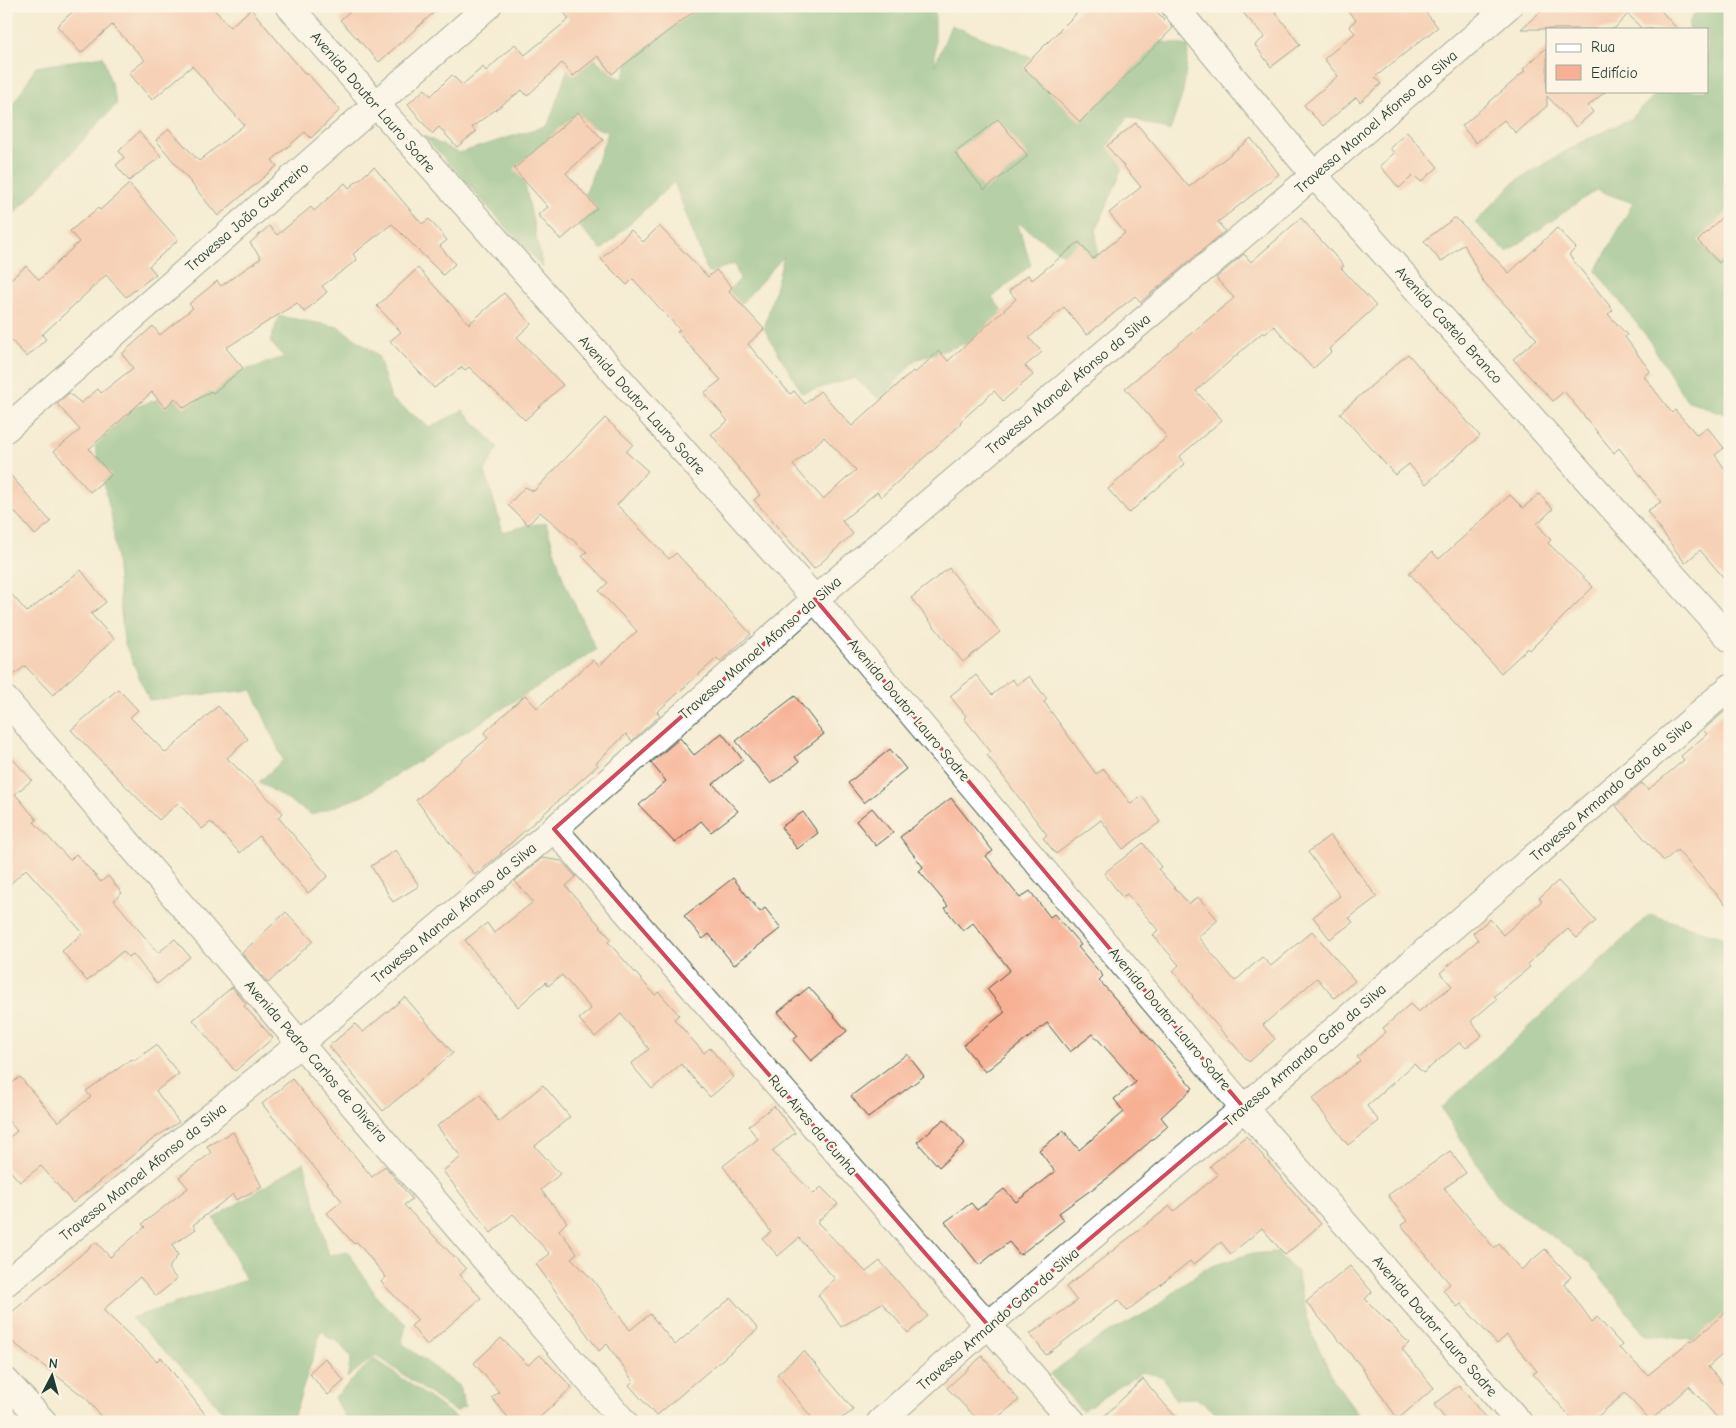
<svg xmlns="http://www.w3.org/2000/svg" width="1736" height="1428" viewBox="0 0 1736 1428" font-family="'Comic Neue',sans-serif">
	<rect width="100%" height="100%" fill="#fcf5e5"/>
	<filter id="ink" filterUnits="userSpaceOnUse"><feTurbulence type="fractalNoise" baseFrequency=".02" numOctaves="2"/><feDisplacementMap in="SourceGraphic" scale="10" xChannelSelector="R" yChannelSelector="G"/><feConvolveMatrix kernelMatrix="1 2 1 2 8 2 1 2 1" color-interpolation-filters="sRGB"/></filter>
	<filter id="wash" filterUnits="userSpaceOnUse"><feTurbulence type="fractalNoise" baseFrequency=".0096" numOctaves="4" result="noise"/><feDisplacementMap in="SourceGraphic" scale="20" xChannelSelector="R" yChannelSelector="G"/><feGaussianBlur stdDeviation="1.12" result="paint"/><feColorMatrix in="noise" values="0 0 0 0 0 0 0 0 0 0 0 0 0 0 0 0 0 1.4 0 .05"/><feComposite in="paint" operator="in"/></filter>
	<g filter="url(#wash)">
		<rect width="100%" height="100%" fill="#f5ecd3"/>
		<!-- forest -->
		<g fill="#6aac70" stroke="#447452">
			<polygon points="658,6 935,6 935,65 951,25 1038,60 1158,41 1189,46 1183,93 1170,131 1128,117 1110,143 1123,168 1096,231 1100,281 1017,222 1031,265 992,298 1016,327 915,360 880,400 855,378 802,393 764,329 784,256 741,304 710,311 740,279 734,264 708,273 674,182 602,250 575,222 608,132 587,125 524,180 543,268 424,136 459,153 548,125 577,42 612,74 622,79 649,10"/>
			<polygon points="1700,6 1730,6 1730,416 1686,400 1647,337 1596,271 1633,203 1596,190 1507,252 1475,223 1514,182 1578,144 1630,119 1659,91 1707,91 1707,29 1689,29 1689,22"/>
			<polygon points="103,56 117,104 6,223 6,116 36,67"/>
			<polygon points="279,316 339,327 378,355 391,399 430,427 463,410 498,448 485,471 503,532 528,525 546,523 564,581 596,650 363,796 312,815 259,782 283,760 252,690 149,700 124,642 112,519 95,446 135,407 284,357 270,342"/>
			<polygon points="1650,914 1730,940 1730,1349 1727,1350 1691,1340 1644,1334 1589,1262 1501,1201 1441,1108"/>
			<polygon points="304,1162 329,1255 348,1252 379,1300 406,1324 402,1343 460,1387 465,1406 455,1412 376,1355 347,1378 351,1357 337,1341 327,1337 322,1329 292,1422 232,1422 199,1385 131,1318 246,1280 214,1218"/>
			<polygon points="1277,1252 1297,1272 1310,1329 1333,1379 1364,1422 1229,1422 1196,1398 1175,1399 1163,1377 1142,1372 1082,1411 1050,1374 1099,1338 1153,1309 1203,1269 1249,1254"/>
			<polygon points="374,1358 457,1418 424,1422 348,1422 334,1398"/>
		</g>
		<g id="blocks">
			<!-- building -->
			<g fill="#f7b094" fill-rule="evenodd">
				<polygon points="79,6 211,6 230,27 251,9 306,75 307,73 340,110 311,138 305,132 272,160 277,166 218,216 156,140 169,129 199,161 244,125 192,66 152,100 129,73 145,60 112,25 81,53 57,26"/>
				<polygon points="356,6 441,6 379,62 340,20"/>
				<polygon points="559,6 701,6 612,74 598,56 573,76 562,63 527,96 522,90 472,127 476,132 457,147 439,127 432,134 408,104 425,89 431,96 452,75 462,85 483,67 486,71 515,44 525,55 569,19"/>
				<polygon points="1084,6 1151,6 1173,28 1080,122 1023,67"/>
				<polygon points="1237,6 1271,6 1300,45 1271,67 1255,45 1265,37"/>
				<polygon points="1343,6 1420,6 1438,27 1375,77 1381,84 1360,102 1356,97 1323,126 1304,105 1338,76 1324,59 1355,33 1349,26 1356,20"/>
				<polygon points="1547,6 1657,6 1677,29 1642,29 1628,14 1614,29 1521,29"/>
				<polygon points="1547,47 1547,91 1606,91 1588,106 1593,112 1576,127 1547,96 1547,106 1516,133 1504,120 1476,143 1462,126 1525,71 1523,69"/>
				<polygon points="578,112 603,140 566,173 597,208 561,240 538,215 548,207 514,169"/>
				<polygon points="998,119 1028,156 984,190 955,153"/>
				<path d="M 1136,123 L 1189,187 L 1251,138 L 1279,174 L 1218,222 L 1225,231 L 1141,302 L 1135,296 L 1087,335 L 1064,307 L 1029,338 L 1042,352 L 1025,366 L 1033,375 L 1003,401 L 994,391 L 960,422 L 961,424 L 881,497 L 877,492 L 842,521 L 853,534 L 814,569 L 754,500 L 760,495 L 711,434 L 728,421 L 704,393 L 721,380 L 677,332 L 680,330 L 633,279 L 627,285 L 601,259 L 631,230 L 643,242 L 659,226 L 708,277 L 716,270 L 732,287 L 729,291 L 764,329 L 748,344 L 790,394 L 794,391 L 805,404 L 820,391 L 852,426 L 913,371 L 915,373 L 939,351 L 948,361 L 1016,299 L 1009,291 L 1028,275 L 1032,280 L 1079,242 L 1093,259 L 1125,233 L 1109,213 L 1141,187 L 1107,146 ZM 824,437 L 856,470 L 823,499 L 793,465 Z"/>
				<polygon points="139,132 161,156 129,181 116,165 124,158 119,151"/>
				<polygon points="1407,132 1438,167 1421,182 1414,175 1399,188 1380,166 1394,153 1390,148"/>
				<polygon points="374,167 422,224 429,219 447,240 440,246 455,264 443,275 392,224 353,254 357,260 322,286 327,292 304,312 297,303 226,348 243,368 213,393 211,391 184,408 175,398 165,408 152,392 89,449 111,475 90,492 54,451 80,430 57,404 69,393 81,403 98,389 101,393 133,368 122,354 153,326 160,335 193,308 189,304 217,281 221,286 261,258 250,243 269,226 277,235 311,207 314,211 345,183 349,188"/>
				<polygon points="129,184 178,240 149,266 156,274 126,297 106,275 42,335 46,339 27,357 6,335 6,283 26,266 39,280 79,242 70,231 98,208 100,210"/>
				<polygon points="1730,209 1730,252 1719,263 1698,241"/>
				<polygon points="1301,218 1344,266 1341,268 1376,306 1329,349 1331,352 1313,369 1274,326 1265,334 1263,332 1196,391 1222,420 1179,457 1185,464 1129,513 1108,489 1167,437 1125,388 1234,298 1216,278 1244,254 1251,262"/>
				<polygon points="1454,218 1456,218 1509,273 1557,228 1576,248 1569,255 1613,310 1608,314 1627,335 1625,337 1650,371 1644,376 1672,413 1675,410 1697,435 1707,427 1724,448 1715,455 1730,476 1730,585 1700,550 1685,563 1647,511 1661,502 1619,448 1614,453 1564,391 1553,401 1513,359 1537,339 1482,280 1464,244 1441,262 1424,241"/>
				<polygon points="418,268 469,324 504,293 531,324 517,337 563,385 525,420 469,367 465,370 462,367 434,388 390,341 401,332 377,306"/>
				<polygon points="1408,354 1480,436 1426,484 1409,464 1395,475 1340,413"/>
				<polygon points="605,418 633,444 626,452 648,471 617,505 669,559 676,553 751,634 720,662 717,658 657,712 660,715 632,741 626,734 596,763 598,765 500,853 502,853 475,875 416,800 488,738 484,733 525,695 537,708 593,660 599,666 637,631 599,591 608,583 582,556 587,552 540,512 528,525 508,505 525,487 534,491"/>
				<polygon points="6,470 51,522 35,535 6,502"/>
				<polygon points="1539,494 1553,509 1537,524 1551,540 1548,543 1593,587 1530,650 1528,648 1501,673 1409,573 1432,552 1439,559 1510,495 1523,508"/>
				<polygon points="949,568 1000,632 963,662 911,598"/>
				<polygon points="81,570 106,602 91,614 114,639 53,695 25,666 6,681 6,588 27,612"/>
				<polygon points="976,675 992,695 1012,679 1017,685 1029,676 1047,699 1044,702 1096,774 1104,769 1131,804 1142,796 1160,822 1123,849 1101,820 1056,854 1043,838 1047,835 987,755 991,752 964,718 966,716 950,696"/>
				<polygon points="118,689 138,710 130,717 166,753 218,706 248,739 227,758 283,813 278,817 328,876 308,893 259,836 240,853 211,822 202,829 178,803 159,820 71,730"/>
				<polygon points="795,696 824,734 795,757 799,762 771,784 736,741"/>
				<polygon points="1730,707 1730,909 1677,850 1664,861 1616,806 1642,783 1648,790 1684,760 1681,756 1707,734 1703,730"/>
				<polygon points="722,733 743,760 713,784 738,811 711,832 701,821 675,843 639,805 666,781 651,763 680,738 694,755"/>
				<polygon points="890,749 906,769 864,803 848,783"/>
				<polygon points="6,752 32,780 15,794 37,820 34,822 70,860 76,854 101,882 108,876 122,893 114,900 158,953 175,939 190,957 157,984 133,954 128,957 123,951 87,981 62,951 83,933 26,869 6,888"/>
				<polygon points="951,798 993,851 986,856 1020,898 1030,891 1050,917 1054,914 1081,945 1078,947 1103,976 1099,980 1193,1088 1161,1117 1168,1126 1109,1177 1059,1213 1064,1220 1020,1255 1009,1242 979,1265 945,1222 971,1203 977,1210 1004,1189 1016,1202 1055,1172 1039,1150 1064,1131 1079,1150 1124,1112 1114,1099 1136,1082 1093,1034 1070,1052 1047,1023 985,1072 963,1045 1005,1012 987,989 1010,970 973,923 963,931 945,908 948,906 919,871 923,867 900,837"/>
				<polygon points="872,808 893,833 876,846 856,821"/>
				<polygon points="803,812 818,833 797,849 781,827"/>
				<polygon points="1330,835 1377,897 1349,918 1353,922 1330,939 1313,917 1340,896 1308,852"/>
				<polygon points="1143,843 1161,867 1158,869 1189,904 1198,897 1218,920 1198,937 1235,981 1262,957 1271,966 1312,931 1355,981 1334,998 1317,978 1263,1025 1275,1039 1249,1062 1192,997 1193,996 1173,971 1179,965 1153,935 1158,930 1127,894 1122,897 1104,873"/>
				<polygon points="396,850 419,886 393,902 371,866"/>
				<polygon points="542,858 562,861 576,877 566,886 611,939 608,942 655,995 659,992 679,1015 674,1019 704,1053 710,1048 734,1077 710,1097 681,1064 652,1089 631,1064 649,1049 621,1014 595,1037 579,1019 591,1009 562,975 548,986 546,982 518,1007 465,940 487,923 494,933 533,902 515,881"/>
				<polygon points="733,878 760,912 765,908 781,928 734,965 709,934 703,939 684,916"/>
				<polygon points="1558,881 1596,921 1577,938 1568,929 1527,964 1530,967 1494,996 1497,999 1471,1021 1482,1035 1466,1048 1460,1042 1423,1073 1414,1064 1367,1106 1379,1121 1348,1145 1312,1099 1360,1061 1357,1057 1386,1032 1383,1028 1410,1004 1418,1012 1452,986 1440,973 1478,940 1473,933 1490,919 1503,935 1542,901 1539,898"/>
				<polygon points="286,912 313,941 268,983 242,953"/>
				<polygon points="232,987 246,1004 244,1006 273,1038 235,1071 193,1020"/>
				<polygon points="809,987 847,1031 811,1061 793,1040 798,1036 778,1012"/>
				<polygon points="405,997 453,1053 383,1111 329,1046 355,1024 363,1032"/>
				<polygon points="156,1045 179,1074 156,1091 179,1122 153,1139 73,1203 41,1166 20,1182 6,1166 6,1140 17,1131 6,1118 6,1088 20,1077 58,1122 91,1097 86,1091 132,1059 134,1061"/>
				<polygon points="907,1054 924,1076 868,1118 851,1096"/>
				<polygon points="292,1079 372,1177 385,1166 412,1199 404,1205 466,1269 460,1275 481,1298 427,1345 411,1326 418,1320 381,1282 386,1277 357,1242 354,1244 327,1213 342,1201 262,1104"/>
				<polygon points="543,1085 570,1117 535,1146 560,1174 541,1190 567,1222 559,1230 577,1253 571,1258 592,1279 630,1330 650,1314 675,1345 731,1298 758,1329 656,1416 629,1385 633,1381 607,1344 599,1351 536,1264 550,1254 513,1214 491,1233 443,1171 461,1157 437,1126 480,1095 499,1122"/>
				<polygon points="774,1106 795,1133 772,1151 814,1194 821,1187 838,1204 817,1222 866,1272 880,1261 928,1316 908,1333 882,1303 841,1327 818,1295 835,1279 799,1238 778,1256 763,1239 771,1232 723,1166 758,1139 748,1126"/>
				<polygon points="944,1119 965,1143 939,1167 917,1142"/>
				<polygon points="233,1132 262,1187 236,1200 233,1194 193,1225 196,1229 172,1245 178,1255 168,1269 177,1279 156,1296 140,1277 103,1310 157,1361 161,1357 211,1422 105,1422 87,1399 6,1337 6,1317 96,1242 110,1257 145,1227 142,1224 188,1188 179,1177 211,1153 207,1146"/>
				<polygon points="1246,1136 1321,1224 1285,1255 1262,1228 1231,1254 1221,1242 1193,1265 1190,1261 1127,1311 1118,1300 1046,1355 1030,1334 1077,1301 1066,1287 1170,1206 1174,1211 1218,1175 1210,1166"/>
				<polygon points="1450,1151 1466,1173 1444,1188 1494,1248 1499,1244 1521,1270 1545,1249 1571,1277 1564,1283 1592,1322 1597,1317 1622,1345 1619,1348 1648,1375 1691,1340 1692,1342 1730,1308 1730,1348 1708,1367 1730,1392 1730,1422 1721,1422 1689,1386 1650,1421 1625,1393 1591,1422 1575,1422 1533,1374 1537,1371 1507,1335 1497,1344 1461,1304 1457,1307 1443,1290 1450,1284 1401,1225 1407,1221 1388,1195"/>
				<polygon points="1350,1266 1372,1292 1365,1299 1409,1343 1402,1349 1434,1388 1398,1419 1360,1365 1306,1302"/>
				<polygon points="501,1338 528,1365 540,1355 572,1387 535,1422 512,1422 492,1398 499,1392 474,1363"/>
				<polygon points="804,1351 854,1410 836,1422 815,1422 777,1374"/>
				<polygon points="982,1356 1019,1400 992,1422 980,1422 947,1388"/>
				<polygon points="325,1358 344,1381 328,1395 309,1373"/>
				<polygon points="1143,1379 1180,1422 1098,1422"/>
				<polygon points="1459,1385 1489,1422 1448,1422 1434,1405"/>
			</g>
		</g>
	</g>
	<g filter="url(#ink)">
		<use href="#blocks" fill-opacity="0" stroke="#3f574c" stroke-width="1"/>
		<g fill="none" stroke-linecap="round" stroke-linejoin="round">
			<!-- minor casing -->
			<g stroke="#3f574c" stroke-width="28">
				<g id="minor">
					<polyline points="289,6 815,599 1244,1108 1519,1422"/>
					<polyline points="1174,6 1314,175 1730,639"/>
					<polyline points="6,429 488,6"/>
					<polyline points="6,700 624,1422"/>
					<polyline points="554,829 1073,1422"/>
					<polyline points="6,1283 301,1043 554,829 815,599 1314,175 1509,6"/>
					<polyline points="6,1381 44,1422"/>
					<polyline points="880,1422 988,1325 1244,1108 1730,687"/>
				</g>
			</g>
			<!-- minor -->
			<use href="#minor" stroke="#fff" stroke-width="26"/>
		</g>
	</g>
	<!-- marked area -->
	<path d="M0 0H1736V1428H0ZM 815,599 L 1244,1108 L 988,1325 L 554,829 Z" fill="#f5ecd3" fill-opacity=".55" fill-rule="evenodd"/>
	<path fill="none" stroke="#d1495b" stroke-width="4" stroke-linejoin="round" d="M 815,599 L 1244,1108 L 988,1325 L 554,829 Z"/>
	<g text-anchor="middle" stroke-width="4.5" stroke-linejoin="round" paint-order="stroke">
		<!-- street labels -->
		<g font-size="15" fill="#1f3d34" stroke="#fcf5e5">
			<text transform="translate(373 102) rotate(49)" y="5">Avenida Doutor Lauro Sodre</text>
			<text transform="translate(1376 122) rotate(-41)" y="5">Travessa Manoel Afonso da Silva</text>
			<text transform="translate(247 217) rotate(-41)" y="5">Travessa João Guerreiro</text>
			<text transform="translate(1449 325) rotate(48)" y="5">Avenida Castelo Branco</text>
			<text transform="translate(1068 384) rotate(-40)" y="5">Travessa Manoel Afonso da Silva</text>
			<text transform="translate(642 405) rotate(48)" y="5">Avenida Doutor Lauro Sodre</text>
			<text transform="translate(760 648) rotate(-41)" y="5">Travessa Manoel Afonso da Silva</text>
			<text transform="translate(909 710) rotate(50)" y="5">Avenida Doutor Lauro Sodre</text>
			<text transform="translate(1611 790) rotate(-41)" y="5">Travessa Armando Gato da Silva</text>
			<text transform="translate(454 913) rotate(-40)" y="5">Travessa Manoel Afonso da Silva</text>
			<text transform="translate(1170 1019) rotate(50)" y="5">Avenida Doutor Lauro Sodre</text>
			<text transform="translate(1305 1055) rotate(-41)" y="5">Travessa Armando Gato da Silva</text>
			<text transform="translate(316 1061) rotate(49)" y="5">Avenida Pedro Carlos de Oliveira</text>
			<text transform="translate(813 1125) rotate(49)" y="5">Rua Aires da Cunha</text>
			<text transform="translate(143 1172) rotate(-39)" y="5">Travessa Manoel Afonso da Silva</text>
			<text transform="translate(998 1319) rotate(-41)" y="5">Travessa Armando Gato da Silva</text>
			<text transform="translate(1435 1326) rotate(49)" y="5">Avenida Doutor Lauro Sodre</text>
		</g>
	</g>
	<!-- margin -->
	<rect width="1736" height="1428" fill="none" stroke="#fcf5e5" stroke-width="25"/>
	<!-- legend -->
	<rect x="1546" y="28" width="162" height="65" fill="#fcf5e5" stroke="#a4ab9e"/>
	<rect x="1556" y="44" width="25" height="8" fill="#ffffff" stroke="#a4ab9e"/>
	<text x="1591" y="52" font-size="15" fill="#1f3d34">Rua</text>
	<rect x="1556" y="65" width="25" height="15" fill="#f7b094" stroke="#a4ab9e"/>
	<text x="1591" y="78" font-size="15" fill="#1f3d34">Edifício</text>
	<!-- north arrow -->
	<g transform="translate(52 1376) rotate(6)" stroke="#fcf5e5" stroke-width="4" paint-order="stroke">
	<path d="M0-4L9 19L0 12L-9 19Z" fill="#1f3d34"/>
	<text y="-8" font-size="14" font-weight="bold" text-anchor="middle" fill="#1f3d34">N</text>
	</g>
</svg>
